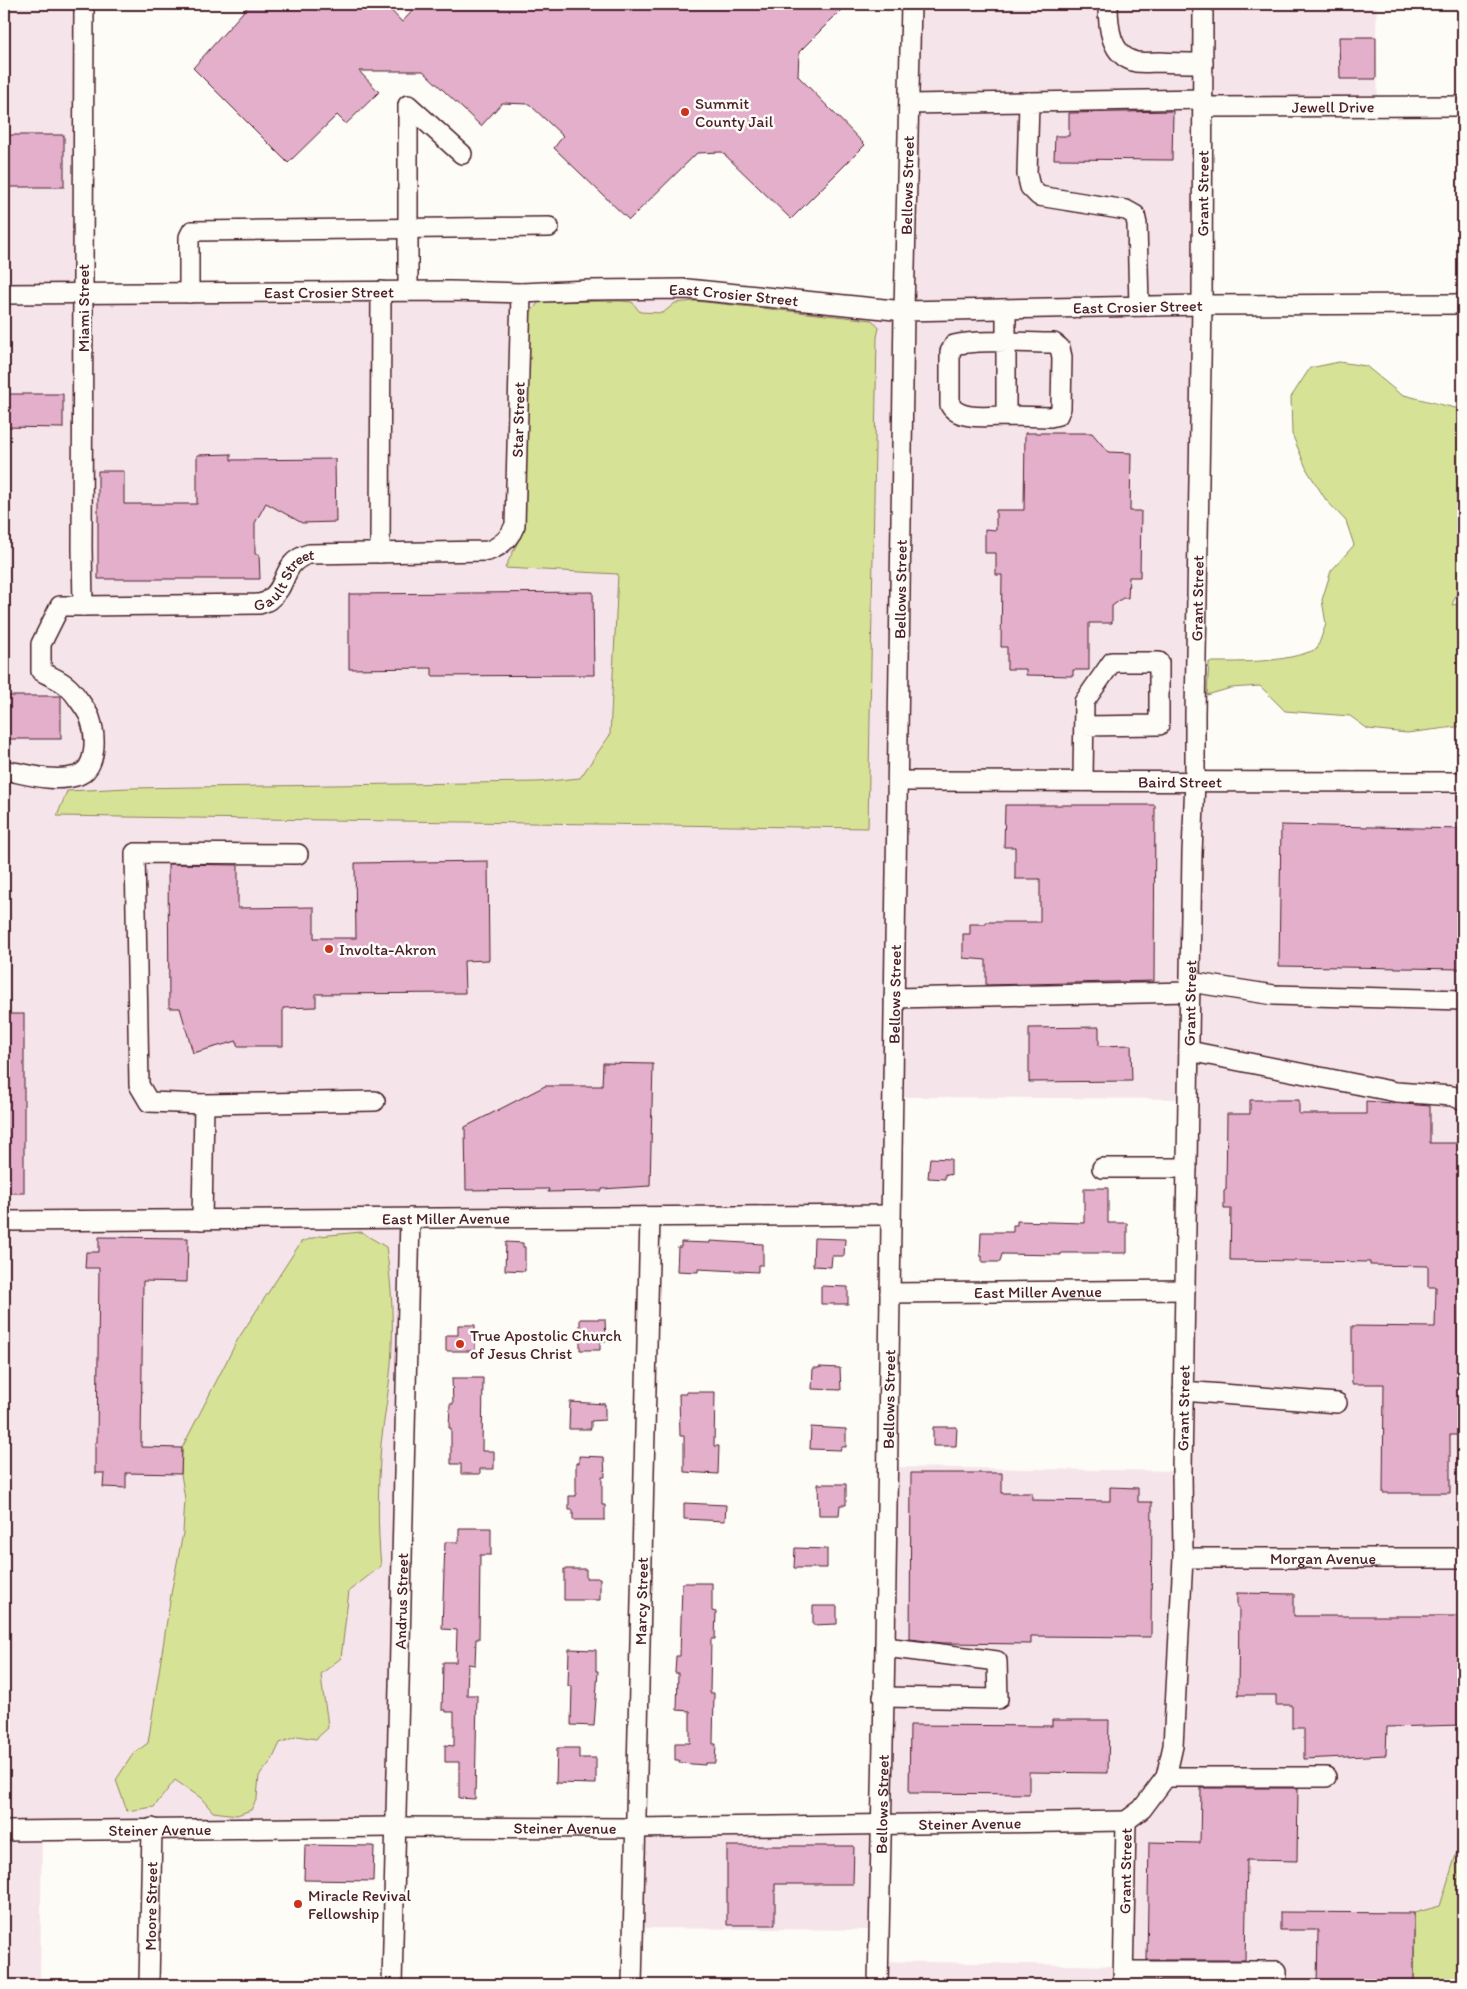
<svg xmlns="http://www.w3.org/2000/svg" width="1467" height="1989" viewBox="0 0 1467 1989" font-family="Itim,sans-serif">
	<rect width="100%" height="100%" fill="#fdfcf7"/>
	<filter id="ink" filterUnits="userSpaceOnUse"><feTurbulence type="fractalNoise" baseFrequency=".02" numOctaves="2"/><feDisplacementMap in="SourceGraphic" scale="10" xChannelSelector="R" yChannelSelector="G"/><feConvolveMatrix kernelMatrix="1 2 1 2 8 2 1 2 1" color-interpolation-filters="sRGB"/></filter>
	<g filter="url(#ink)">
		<!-- built -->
		<g fill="#f5e5ea">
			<polygon points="4,4 84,4 84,293 589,290 826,304 1202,305 1195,781 1463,782 1463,1985 878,1985 878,1961 1124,1966 1126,1821 881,1823 879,1930 634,1928 636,1828 880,1823 887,1467 1182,1471 1189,1099 914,1097 893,1097 890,1215 411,1219 395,1827 42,1830 40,1985 4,1985"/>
			<polygon points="912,4 1201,4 1200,302 909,306"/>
			<polygon points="1205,4 1377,4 1376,37 1378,104 1204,105"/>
		</g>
		<!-- green -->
		<g fill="#d6e396" stroke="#908160">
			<polygon points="621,301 632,302 640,312 663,313 675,303 695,301 872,320 879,328 877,337 868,828 57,816 67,791 129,788 538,782 580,778 610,735 618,574 505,568 525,527 530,313 539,302"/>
			<path d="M 1339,362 L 1366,366 L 1400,394 L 1459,409 L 1463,412 L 1463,578 L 1452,605 L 1463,603 L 1463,726 L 1407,733 L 1368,729 L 1350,716 L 1285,711 L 1260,686 L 1231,688 L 1207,695 L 1209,662 C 1246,662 1283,663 1317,649 L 1326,624 L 1322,600 L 1331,571 L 1354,545 L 1346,521 L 1326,500 L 1307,470 L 1292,434 L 1291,397 L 1310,368 Z"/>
			<path d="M 361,1232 L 386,1247 C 392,1286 394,1324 391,1364 C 389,1391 384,1418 381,1444 C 378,1485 377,1526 381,1566 L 349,1591 L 341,1658 L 321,1674 C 322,1693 327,1710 328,1728 L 316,1739 L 298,1736 L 280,1743 L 272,1760 L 259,1776 L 257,1798 L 251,1810 L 237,1815 L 213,1812 L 201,1798 L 175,1780 L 154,1807 L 127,1811 L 116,1780 L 133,1754 L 148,1743 L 172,1588 L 183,1533 L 185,1499 L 181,1474 L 182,1448 L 238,1339 L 301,1242 L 319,1236 Z"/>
			<polygon points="1463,1832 1463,1985 1414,1985 1414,1913 1440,1906"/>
		</g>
		<!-- building -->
		<g fill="#e3afcb" stroke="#4a1f2b">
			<polygon points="250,4 385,4 402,22 419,4 847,4 799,52 798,76 865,145 791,219 722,152 697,153 629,220 554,148 563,136 529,104 502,103 481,126 423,71 359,71 379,92 346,124 337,115 288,163 193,68"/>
			<polygon points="1339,37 1376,37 1376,79 1340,79"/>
			<polygon points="1173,111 1172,160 1054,159 1055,136 1069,136 1069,113"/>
			<rect x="4" y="135" width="60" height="52"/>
			<polygon points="4,394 63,394 63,428 4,427"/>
			<polygon points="1025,433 1092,433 1108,452 1131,453 1130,511 1141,511 1140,577 1129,577 1128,598 1123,598 1112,606 1112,623 1089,623 1089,670 1073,670 1073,676 1026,675 1026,669 1007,669 1007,647 1001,647 1002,575 996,575 996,553 985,553 985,529 996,530 996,510 1024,510"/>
			<polygon points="231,454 231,460 335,459 336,522 302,523 266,503 255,523 255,554 259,554 260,579 98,579 98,471 124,471 124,504 197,504 197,455"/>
			<polygon points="593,592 594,675 432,676 432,668 349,669 349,594"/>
			<rect x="4" y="696" width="57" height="43"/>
			<polygon points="1005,805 1155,805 1154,981 986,985 986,960 963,958 963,934 970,934 970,924 986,924 986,922 1040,922 1040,879 1015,879 1015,847 1004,847"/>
			<polygon points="1281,825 1463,829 1463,969 1279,966"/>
			<polygon points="488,861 489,960 464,961 465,993 316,994 316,1007 283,1008 283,1046 237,1046 237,1041 193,1053 180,1008 169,1008 168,864 238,865 238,908 314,907 314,938 356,938 355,863"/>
			<rect x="4" y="1014" width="20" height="179"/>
			<polygon points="1099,1027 1099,1046 1131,1045 1132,1081 1029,1082 1029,1028"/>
			<polygon points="603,1063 653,1064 650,1186 602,1189 602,1191 548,1192 549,1189 466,1190 465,1127 545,1086 602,1086"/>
			<polygon points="1250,1100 1299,1100 1299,1114 1366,1114 1366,1101 1430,1106 1430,1143 1463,1143 1463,1435 1450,1435 1450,1493 1383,1493 1384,1384 1352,1384 1352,1326 1435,1327 1436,1287 1428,1287 1428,1266 1370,1265 1370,1262 1230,1260 1231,1209 1224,1209 1224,1190 1226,1190 1227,1114 1250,1114"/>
			<polygon points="930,1158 951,1159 951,1175 945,1174 945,1179 928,1178"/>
			<polygon points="1084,1188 1108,1188 1108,1223 1127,1223 1127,1253 1061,1253 1061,1255 1002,1254 1000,1262 982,1262 982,1256 980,1256 981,1232 1013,1232 1013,1225 1017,1225 1017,1221 1084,1223"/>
			<polygon points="99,1237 188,1238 187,1282 143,1281 141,1447 182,1448 181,1474 126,1473 126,1488 103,1487 104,1473 95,1473 95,1442 97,1442 99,1268 85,1268 86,1252 99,1252"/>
			<polygon points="814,1238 845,1239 844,1256 832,1256 831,1267 813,1266"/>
			<polygon points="710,1241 763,1244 763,1265 758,1265 758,1272 698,1269 698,1272 677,1271 678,1247 681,1247 681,1242 710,1243"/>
			<polygon points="506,1242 523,1243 523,1247 525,1247 525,1271 505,1270"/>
			<polygon points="821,1286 848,1287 848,1304 821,1304"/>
			<polygon points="580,1319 605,1319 606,1341 600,1341 600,1350 580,1350"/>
			<polygon points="458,1325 475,1325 475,1351 446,1351 446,1335 458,1335"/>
			<polygon points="819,1367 840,1368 841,1390 812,1389 813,1368 819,1368"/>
			<polygon points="452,1378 483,1378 482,1451 494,1451 494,1469 480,1469 480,1474 461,1474 461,1464 451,1464 451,1428 449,1428 450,1404 453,1404"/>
			<polygon points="686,1392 715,1392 714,1446 719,1446 718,1474 684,1472 684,1436 680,1436 679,1394 686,1394"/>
			<polygon points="570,1402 605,1404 605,1420 591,1421 591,1429 569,1429"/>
			<polygon points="811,1427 846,1429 846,1447 841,1447 841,1450 810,1449"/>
			<polygon points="933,1427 957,1427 956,1446 933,1446"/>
			<polygon points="579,1456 604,1457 605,1477 602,1477 602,1505 605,1505 605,1520 573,1520 573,1510 569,1510 569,1496 576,1496 576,1463 579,1463"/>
			<polygon points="911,1473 1002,1473 1002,1493 1032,1493 1032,1500 1110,1501 1110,1487 1138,1488 1138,1502 1152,1502 1151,1637 1031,1636 1031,1644 943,1643 910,1639"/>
			<polygon points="818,1484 846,1484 846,1505 840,1505 839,1515 819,1515"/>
			<polygon points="684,1503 726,1505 725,1521 684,1519"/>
			<polygon points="459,1528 491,1528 491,1555 480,1555 479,1639 476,1639 475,1665 468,1664 467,1695 477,1695 475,1799 459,1798 459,1762 445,1762 445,1745 454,1746 454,1712 446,1712 446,1710 442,1710 443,1662 456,1662 457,1630 442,1629 445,1542 459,1542"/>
			<polygon points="795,1548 827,1549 827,1568 794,1568"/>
			<polygon points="564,1569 586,1569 586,1578 600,1578 600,1600 564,1600"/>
			<polygon points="682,1583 712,1583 712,1611 716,1612 715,1639 711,1639 710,1693 714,1693 713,1744 716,1744 715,1763 705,1763 705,1765 679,1763 679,1760 675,1760 675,1743 690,1743 690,1711 677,1710 678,1673 675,1673 676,1656 680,1656"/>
			<polygon points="1237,1593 1294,1594 1294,1616 1463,1616 1463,1725 1387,1727 1386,1755 1304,1759 1304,1728 1292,1728 1292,1705 1276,1705 1276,1695 1238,1695 1239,1607 1237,1607"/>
			<polygon points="813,1606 837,1606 837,1624 813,1625"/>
			<polygon points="569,1649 596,1650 596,1671 598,1671 594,1726 571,1725 572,1686 568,1686"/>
			<polygon points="1052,1720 1109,1720 1108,1773 1029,1772 1029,1794 909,1793 910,1725 1052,1726"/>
			<polygon points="557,1748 579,1748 579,1758 596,1758 596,1784 556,1783"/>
			<polygon points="1201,1788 1298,1788 1297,1861 1247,1860 1245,1960 1147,1960 1149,1842 1200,1843"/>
			<polygon points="305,1845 374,1846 373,1881 304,1880"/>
			<polygon points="727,1846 854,1846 853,1884 775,1884 775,1925 727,1925"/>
			<polygon points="1280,1912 1414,1913 1414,1985 1317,1985 1318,1930 1280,1930"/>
		</g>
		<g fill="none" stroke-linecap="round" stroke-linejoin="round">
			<!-- minor casing -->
			<g stroke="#4a1f2b" stroke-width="22">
				<g id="minor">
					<path id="s1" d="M 84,4 L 82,548 L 83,606 L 259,604 C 263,603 268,602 270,599 C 289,585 281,562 309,554 L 488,551 C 502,546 510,538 515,525 L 521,293"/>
					<path d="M 1108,4 C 1108,26 1110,56 1136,62 C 1144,63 1152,62 1160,62 C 1174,63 1189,63 1203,63"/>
					<polyline points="909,104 1029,102"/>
					<path id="s2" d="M 1203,107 L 1463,106"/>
					<polyline points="408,291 408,105 462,154"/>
					<polyline points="189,293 189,237 192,231 549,227"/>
					<path id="s3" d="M 4,294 L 450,291 L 521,293 L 589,290 L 687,289 L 904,311 L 1202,305 L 1463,304"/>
					<polyline points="1139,306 1137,224 1135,215 1126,210 1039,196 1030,187 1027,174 1029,102 1203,99"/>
					<path d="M 1006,309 L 1006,416 C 990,416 959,421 950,405 L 950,352 L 954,345 C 981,339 1025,343 1054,343 L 1060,348 L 1062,357 L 1061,408 L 1058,415 L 1050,417 L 1006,416"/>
					<polyline points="380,553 381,291"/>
					<path d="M 4,770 C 26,774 54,783 76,776 C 98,770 96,735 90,718 C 88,712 73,691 68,687 C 61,680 49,676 41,671 L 41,644 L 60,606 L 83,606"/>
					<path id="s4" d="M 898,781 L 1463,782"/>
					<polyline points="1083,781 1084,702 1112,662 1159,662 1159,725 1084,726"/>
					<polyline points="1190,982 1274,995 1463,1000"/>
					<polyline points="894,998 1190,992"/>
					<polyline points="1189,1051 1396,1092 1452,1096 1463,1100"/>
					<polyline points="204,1104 375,1101"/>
					<polyline points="1102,1168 1187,1168"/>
					<polyline points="202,1220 204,1104 149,1102 139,1085 135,853 298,854"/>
					<path id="s5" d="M 4,1221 L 890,1215"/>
					<path id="s6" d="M 890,1293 L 1185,1290"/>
					<polyline points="1183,1391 1337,1403"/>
					<path id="s7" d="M 1183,1558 L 1463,1558"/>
					<polyline points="883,1697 998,1699 997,1661 885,1647"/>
					<polyline points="1166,1777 1326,1777"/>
					<path id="s8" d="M 1126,1821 L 1142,1809 L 1166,1777 L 1173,1746 L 1183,1558 L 1182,1471 L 1192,853 L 1195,781 L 1195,714 L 1202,305 L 1203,4"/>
					<path id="s9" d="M 4,1831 L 395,1827 L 636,1828 L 1126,1821"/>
					<polyline points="1124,1971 1277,1971 1277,1985"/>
					<path id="s10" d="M 149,1985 L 152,1828"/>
					<path id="s11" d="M 392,1985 L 410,1218"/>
					<path id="s12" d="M 632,1985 L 650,1217"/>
					<path id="s13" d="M 878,1985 L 885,1647 L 904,311 L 911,4"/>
					<path id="s14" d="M 1123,1985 L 1126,1821"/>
				</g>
			</g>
			<!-- minor -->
			<use href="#minor" stroke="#fdfcf7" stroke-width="19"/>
		</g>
	</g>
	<!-- markers -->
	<g fill="#c8321e" stroke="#fdfcf7" stroke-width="2">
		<circle cx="685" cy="112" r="5"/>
		<circle cx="329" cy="949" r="5"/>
		<circle cx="460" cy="1344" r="5"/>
		<circle cx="298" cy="1904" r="5"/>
	</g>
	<g text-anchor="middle" stroke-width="5" stroke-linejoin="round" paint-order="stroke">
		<!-- poi labels -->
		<g font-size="16" fill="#4a1f2b" stroke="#fdfcf7" text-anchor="start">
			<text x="695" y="109">Summit<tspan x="695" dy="18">County Jail</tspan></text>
			<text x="339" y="955">Involta-Akron</text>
			<text x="470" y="1341">True Apostolic Church<tspan x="470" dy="18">of Jesus Christ</tspan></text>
			<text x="308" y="1901">Miracle Revival<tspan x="308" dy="18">Fellowship</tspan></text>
		</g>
		<!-- street labels -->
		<g font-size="16" fill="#4a1f2b" stroke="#fdfcf7">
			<text dy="6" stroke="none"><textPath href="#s2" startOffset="130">Jewell Drive</textPath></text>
			<text dy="6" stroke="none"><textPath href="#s13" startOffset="1800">Bellows Street</textPath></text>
			<text dy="6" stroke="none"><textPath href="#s8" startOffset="1645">Grant Street</textPath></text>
			<text dy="6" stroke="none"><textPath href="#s3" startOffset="325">East Crosier Street</textPath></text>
			<text dy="6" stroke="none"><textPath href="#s3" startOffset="730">East Crosier Street</textPath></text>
			<text dy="6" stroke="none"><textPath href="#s3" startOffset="1135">East Crosier Street</textPath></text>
			<text transform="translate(83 308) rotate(-90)" y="6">Miami Street</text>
			<text dy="6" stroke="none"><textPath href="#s1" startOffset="1175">Star Street</textPath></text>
			<text dy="6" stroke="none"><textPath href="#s1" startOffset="815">Gault Street</textPath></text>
			<text dy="6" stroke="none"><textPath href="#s13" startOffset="1396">Bellows Street</textPath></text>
			<text dy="6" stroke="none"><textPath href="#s8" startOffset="1240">Grant Street</textPath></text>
			<text dy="6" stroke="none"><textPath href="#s4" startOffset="282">Baird Street</textPath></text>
			<text dy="6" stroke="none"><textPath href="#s13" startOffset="991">Bellows Street</textPath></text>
			<text dy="6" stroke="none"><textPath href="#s8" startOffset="835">Grant Street</textPath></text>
			<text dy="6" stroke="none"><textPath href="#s5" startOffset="442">East Miller Avenue</textPath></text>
			<text dy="6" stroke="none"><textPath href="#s6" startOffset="148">East Miller Avenue</textPath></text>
			<text dy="6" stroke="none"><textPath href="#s13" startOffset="586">Bellows Street</textPath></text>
			<text dy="6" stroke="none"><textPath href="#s8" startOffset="430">Grant Street</textPath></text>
			<text dy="6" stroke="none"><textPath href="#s7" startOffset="140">Morgan Avenue</textPath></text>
			<text dy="6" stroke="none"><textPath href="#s12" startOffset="384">Marcy Street</textPath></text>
			<text dy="6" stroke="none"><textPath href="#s11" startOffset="384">Andrus Street</textPath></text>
			<text dy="6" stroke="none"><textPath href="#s13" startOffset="181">Bellows Street</textPath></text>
			<text dy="6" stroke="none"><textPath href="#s9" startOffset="966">Steiner Avenue</textPath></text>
			<text dy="6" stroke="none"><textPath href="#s9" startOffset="561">Steiner Avenue</textPath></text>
			<text dy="6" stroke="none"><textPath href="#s9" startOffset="156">Steiner Avenue</textPath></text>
			<text dy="6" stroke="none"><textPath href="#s14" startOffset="114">Grant Street</textPath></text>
			<text dy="6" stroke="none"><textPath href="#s10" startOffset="79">Moore Street</textPath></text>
		</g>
	</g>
	<!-- margin -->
	<rect width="1467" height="1989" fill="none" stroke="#fdfcf7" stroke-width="20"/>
	<rect x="10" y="10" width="1447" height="1969" fill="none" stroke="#4a1f2b" stroke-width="2" filter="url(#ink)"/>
</svg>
